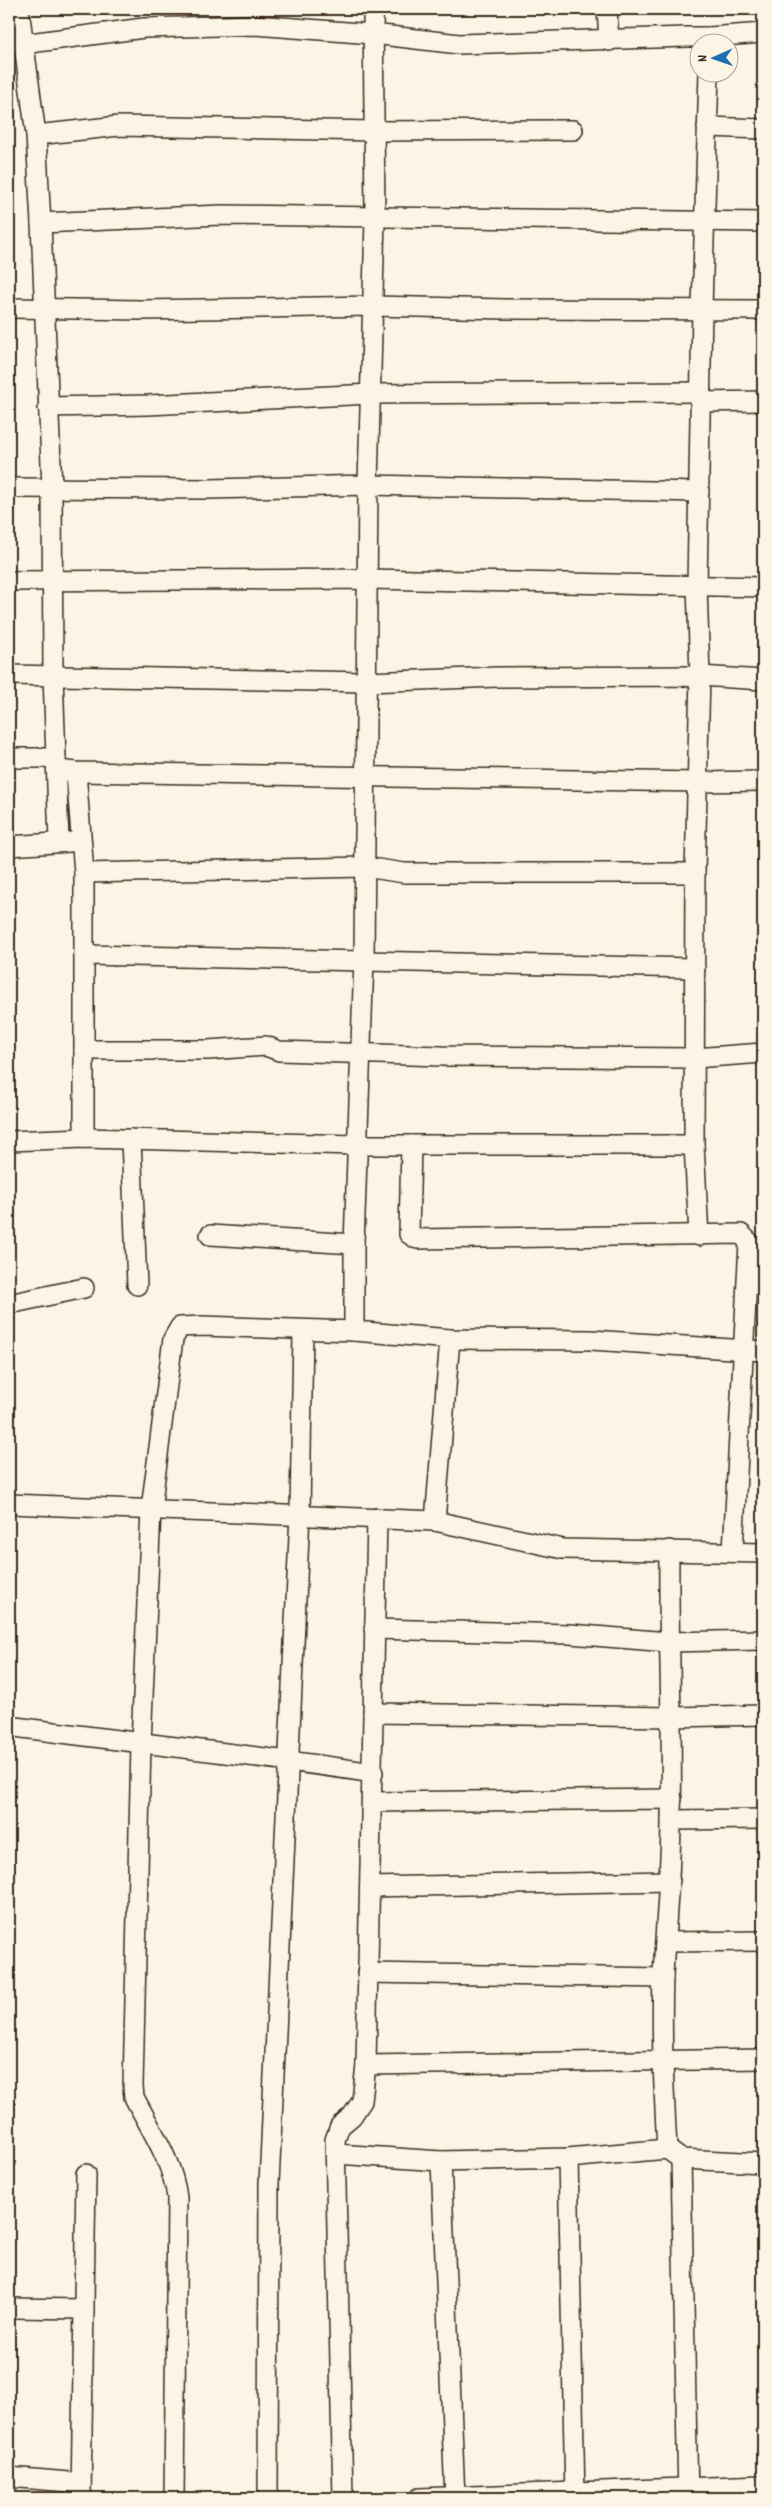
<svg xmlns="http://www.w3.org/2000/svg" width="772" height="2507" viewBox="0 0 772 2507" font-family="Dekko,sans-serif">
	<rect width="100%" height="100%" fill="#fcf5e5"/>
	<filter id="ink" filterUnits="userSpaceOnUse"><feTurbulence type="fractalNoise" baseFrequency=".02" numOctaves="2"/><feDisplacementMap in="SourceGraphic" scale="10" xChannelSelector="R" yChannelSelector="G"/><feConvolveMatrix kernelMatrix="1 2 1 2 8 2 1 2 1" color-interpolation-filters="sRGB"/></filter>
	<g filter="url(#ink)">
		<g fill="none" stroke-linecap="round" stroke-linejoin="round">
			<!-- minor casing -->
			<g stroke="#3b2a1e" stroke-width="22">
				<g id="minor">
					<polyline points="19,9 36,135 41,223 52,488 53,675 59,842"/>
					<polyline points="607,9 609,41"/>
					<polyline points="709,37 763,33"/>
					<polyline points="22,44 144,28 255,25 373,34 459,44 687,37 709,37 709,42"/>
					<polyline points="707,127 763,129"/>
					<polyline points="36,135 119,126 374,131 573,130"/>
					<polyline points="41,223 221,215 763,222"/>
					<polyline points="9,308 142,310 373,306 505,309 763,310"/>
					<polyline points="700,402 763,401"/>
					<polyline points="48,407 148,405 371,394 701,392"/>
					<polyline points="9,488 209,489 368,485 699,492"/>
					<polyline points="9,581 368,579 763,587"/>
					<polyline points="9,675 367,682 498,677 700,676 763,680"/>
					<polyline points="9,758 56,758"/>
					<polyline points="57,770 76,772 697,782 763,781"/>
					<polyline points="76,772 84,873 84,1138"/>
					<polyline points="9,846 70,842"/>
					<polyline points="84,873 365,867 404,873 695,873"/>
					<polyline points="84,955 695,968"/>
					<polyline points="84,1050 208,1050 266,1046 279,1051 442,1056 694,1058 763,1053"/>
					<polyline points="131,1139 137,1285"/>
					<polyline points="9,1141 84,1138 357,1145 694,1145"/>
					<polyline points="411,1145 409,1234 417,1239 741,1234 749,1242 733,1551"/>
					<polyline points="210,1235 354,1244"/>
					<polyline points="699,1236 694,1145 695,873 700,676 697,586 702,308 709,72"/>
					<polyline points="9,1304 84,1288"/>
					<polyline points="354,1331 354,1244 364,959 368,485 375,218 373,9"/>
					<polyline points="9,1504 435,1521 563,1549 763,1553"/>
					<polyline points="435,1521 450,1339"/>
					<polyline points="374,1629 570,1634 668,1642 763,1640"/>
					<polyline points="373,1713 672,1717 763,1715"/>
					<path d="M 9,1726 C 130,1743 252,1754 373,1773"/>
					<polyline points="372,1802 672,1799"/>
					<polyline points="671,1820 763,1819"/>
					<polyline points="370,1887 670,1881"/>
					<polyline points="666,1942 763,1941"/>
					<polyline points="367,1973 663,1978"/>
					<polyline points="366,2065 763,2059"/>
					<path d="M 667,2149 C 664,2092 661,2035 663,1978 C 665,1925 671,1872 671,1819 C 673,1729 668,1640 669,1550"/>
					<polyline points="336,2154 441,2161 568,2158 667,2149 681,2159 763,2163"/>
					<polyline points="568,2158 575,2498"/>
					<polyline points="681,2159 688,2498"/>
					<polyline points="441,2161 455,2498"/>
					<polyline points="9,2308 84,2309"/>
					<polyline points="9,2477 81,2483"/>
					<polyline points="81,2498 86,2174"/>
					<path d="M 174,2498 L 177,2198 C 173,2162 151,2130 134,2097 L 133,2086 L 141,1744 L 151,1509 L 173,1339 L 180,1327 L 202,1326 L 354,1331 L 450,1339 L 591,1340 L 763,1351"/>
					<polyline points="268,2498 269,2184 300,1514 303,1330"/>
					<polyline points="343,2498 335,2140 340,2126 352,2116 362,2101 366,2065 377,1518"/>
					<polyline points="419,2498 763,2485"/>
				</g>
			</g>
			<!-- minor -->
			<use href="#minor" stroke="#fcf5e5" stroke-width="19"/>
		</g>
	</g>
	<!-- margin -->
	<rect width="772" height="2507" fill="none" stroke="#fcf5e5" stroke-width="30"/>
	<rect x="15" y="15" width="742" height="2477" fill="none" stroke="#3b2a1e" stroke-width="2" filter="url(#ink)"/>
	<!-- north arrow -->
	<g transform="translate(714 58) rotate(268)"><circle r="24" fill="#fcf5e5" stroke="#afa495"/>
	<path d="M0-4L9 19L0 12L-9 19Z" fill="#1f6fb2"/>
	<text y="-8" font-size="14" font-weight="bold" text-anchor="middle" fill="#3b2a1e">N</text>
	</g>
</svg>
